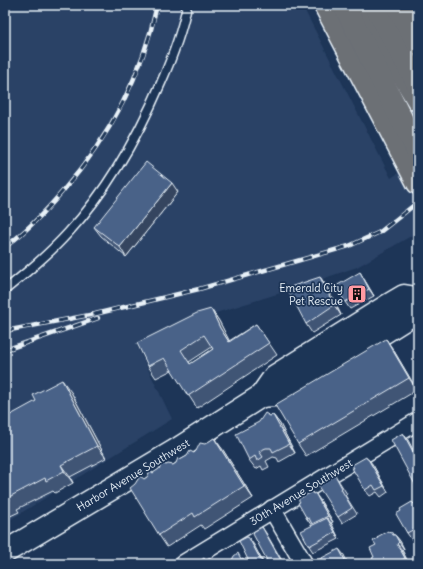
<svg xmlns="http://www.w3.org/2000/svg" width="423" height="569" viewBox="0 0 423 569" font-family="Delius,sans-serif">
	<rect width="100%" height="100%" fill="#1d3557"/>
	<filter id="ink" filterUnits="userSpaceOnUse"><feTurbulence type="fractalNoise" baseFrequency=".025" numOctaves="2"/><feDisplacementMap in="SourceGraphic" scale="8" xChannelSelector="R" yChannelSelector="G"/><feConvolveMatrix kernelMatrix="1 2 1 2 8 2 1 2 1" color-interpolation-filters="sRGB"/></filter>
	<g filter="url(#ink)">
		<!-- built -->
		<polygon fill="#2a4266" points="5,5 302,5 391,178 418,160 418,232 357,267 290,290 180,324 137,346 172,419 5,523"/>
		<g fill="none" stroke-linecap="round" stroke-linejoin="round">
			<!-- service casing -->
			<g stroke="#e8f1f8" stroke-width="11">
				<path id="service" d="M 5,290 C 27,272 49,254 68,233 C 108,190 138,136 161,83 C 172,58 182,32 187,5"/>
			</g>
			<!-- minor casing -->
			<g stroke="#e8f1f8" stroke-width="20">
				<g id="minor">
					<polyline points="272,509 304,564"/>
					<polyline points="183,564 418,421"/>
				</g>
			</g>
			<!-- secondary casing -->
			<g stroke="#e8f1f8" stroke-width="25">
				<g id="secondary">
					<polyline points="261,396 286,394 410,316 416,298 418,297"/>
					<polyline points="5,552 173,452 261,396 275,376 387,306 404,296 416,298"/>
				</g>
			</g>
			<!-- primary casing -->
			<g stroke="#e8f1f8" stroke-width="25">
				<g id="primary">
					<polyline points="325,5 418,183"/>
					<polyline points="361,5 418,100"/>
					<polyline points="412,5 418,18"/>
				</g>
			</g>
			<!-- motorway casing -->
			<g stroke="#e8f1f8" stroke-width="25">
				<g id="motorway">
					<polyline points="344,5 418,152"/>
					<polyline points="375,5 418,84"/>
					<polyline points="397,5 418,44"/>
				</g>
			</g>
			<!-- service -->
			<use href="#service" stroke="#1d3557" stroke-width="8"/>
			<!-- minor -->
			<use href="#minor" stroke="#1d3557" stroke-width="17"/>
			<!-- secondary -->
			<use href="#secondary" stroke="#1d3557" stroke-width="22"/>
			<!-- primary -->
			<use href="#primary" stroke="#6c6f75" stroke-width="22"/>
			<!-- motorway -->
			<use href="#motorway" stroke="#6c6f75" stroke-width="22"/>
			<!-- rail casing -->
			<g stroke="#e8f1f8" stroke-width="4.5">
				<g id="rail">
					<path d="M 5,247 C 27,231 45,212 62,192 C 110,137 142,76 157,5"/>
					<polyline points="5,331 95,314 199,289 349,246 380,232 418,202"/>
					<polyline points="5,350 98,318"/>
				</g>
			</g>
			<!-- rail -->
			<use href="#rail" stroke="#1d3557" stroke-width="3" stroke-dasharray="9" stroke-linecap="butt"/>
		</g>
		<!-- wall -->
		<g fill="#405475" stroke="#e8f1f8" fill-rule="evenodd">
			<polygon points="178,192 126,257 101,236 94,227"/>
			<polygon points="320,277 327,287 341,315 312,333 306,324"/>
			<polygon points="364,279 374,296 350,309 345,302"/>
			<path d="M 211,309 L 219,321 L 229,341 L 256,324 L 277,355 L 197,408 L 172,370 L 156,378 L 148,366 ZM 212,347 L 213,349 L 190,364 L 189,362 Z"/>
			<polygon points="386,339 394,351 417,390 306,456 298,444"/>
			<polygon points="71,392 106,458 70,477 73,483 55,493 53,491 17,509 19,512 6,518 7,521 5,522 5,418"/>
			<polygon points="273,415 280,424 295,453 279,462 277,458 273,457 266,461 269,467 263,470 261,466 256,469 249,460 270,416"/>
			<polygon points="214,438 223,450 253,498 204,529 201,525 167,547 159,535 144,479 166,465 173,465 180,460 196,451"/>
			<polygon points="367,459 368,459 373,465 388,492 381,497 377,492 370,496 365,490"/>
			<polygon points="335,475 347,494 345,495 357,514 342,523 338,517"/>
			<polygon points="312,492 313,494 320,500 333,522 331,523 339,539 313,552 309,546 312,526 307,519 300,502"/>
			<polygon points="412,502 414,504 418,502 418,536 412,540 407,533 401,511"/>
			<polygon points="389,532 394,535 395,535 400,541 404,549 402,550 409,564 376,564 374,557 376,545"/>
		</g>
		<!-- shaded-wall -->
		<g fill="#34455f" stroke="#e8f1f8">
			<polygon points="172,183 178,192 126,257 120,247"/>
			<polygon points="360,272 364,279 374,296 369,289"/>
			<polygon points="320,277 327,287 341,315 334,305"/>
			<polygon points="211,309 219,321 229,340 237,354 220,328"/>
			<polygon points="386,339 394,351 417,390 409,378"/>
			<polygon points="62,380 71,392 106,458 97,446"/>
			<polygon points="273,415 280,424 295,453 289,444"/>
			<polygon points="403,433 408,440 418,459 418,461"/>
			<polygon points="214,438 223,450 253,498 244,486"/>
			<polygon points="368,459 373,465 388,492 384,486"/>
			<polygon points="61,465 70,477 73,483 64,471"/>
			<polygon points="315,493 320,500 333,522 328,516"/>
			<polygon points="327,518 332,524 339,539"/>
			<polygon points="262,527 266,533 284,564 283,564"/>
			<polygon points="395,535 400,541 404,549 399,542"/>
			<polygon points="249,538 254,545 264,564 263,564"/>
			<polygon points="397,544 402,550 409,564 405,558"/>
			<polygon points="339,549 344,555 348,564 347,564"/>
		</g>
		<!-- building -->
		<g fill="#4a6288" stroke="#e8f1f8" fill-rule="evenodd">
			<polygon points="146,162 172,183 120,247 94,227"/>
			<polygon points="360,272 369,289 345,302 336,286"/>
			<polygon points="320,277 334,305 306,324 287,288"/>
			<path d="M 211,309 L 220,328 L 229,342 L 256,324 L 269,343 L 188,396 L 164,358 L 148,366 L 137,343 L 197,313 ZM 204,335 L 213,349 L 190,364 L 181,350 Z"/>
			<polygon points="386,339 409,378 298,444 275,405"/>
			<polygon points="62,380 97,446 61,465 64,471 46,481 45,478 9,497 10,500 5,502 5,418 36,401 33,395"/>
			<polygon points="265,413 270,416 273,415 289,444 273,452 271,448 266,448 259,451 263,457 257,461 255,456 249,460 236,434 259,422"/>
			<polygon points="403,433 418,461 418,490 391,440"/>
			<polygon points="214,438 244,486 195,517 193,513 159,535 130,488 135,484 140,476 144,479 147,477 150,471 153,473 159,469 162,463 166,465 168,464 173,465 176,463 178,458 180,460 187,456 190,451 194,453 196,451 200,443 205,444"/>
			<polygon points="418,439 418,448 414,441"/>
			<polygon points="366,457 367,459 368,459 384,486 376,490 373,485 365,490 352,468 354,468 352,465"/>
			<polygon points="335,475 342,488 341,489 352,508 338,517 318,486"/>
			<polygon points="312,492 313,494 315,493 328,516 312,524 309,518 307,519 298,503 300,502 298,499"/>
			<polygon points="412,502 414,504 418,502 418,527 407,533 396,514 401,511 400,509"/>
			<polygon points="327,518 335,532 309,546 301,531"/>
			<polygon points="262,527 283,564 269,564 253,534 254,533 253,532"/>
			<polygon points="388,531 389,533 391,531 393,535 395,535 399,542 397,544 405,558 400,561 401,563 399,564 376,564 372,558 374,557 370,548 376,545 373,541 378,538 377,537"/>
			<polygon points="247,537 249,538 263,564 250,564 239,541"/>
			<polygon points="339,549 347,564 317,564 316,561"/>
			<polygon points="238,553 241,559 243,558 246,564 231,564 234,563 232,560 234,556"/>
			<polygon points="204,558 209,564 198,564 197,563"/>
		</g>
	</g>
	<!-- icons -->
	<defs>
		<g id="building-square" transform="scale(1)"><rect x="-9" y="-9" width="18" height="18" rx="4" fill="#ff9aa2" stroke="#1d3557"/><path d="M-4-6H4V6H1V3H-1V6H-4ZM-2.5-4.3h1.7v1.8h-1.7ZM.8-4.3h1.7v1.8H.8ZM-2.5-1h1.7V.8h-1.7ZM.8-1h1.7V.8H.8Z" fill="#111"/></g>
	</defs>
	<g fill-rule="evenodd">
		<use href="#building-square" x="357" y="294"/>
	</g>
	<g text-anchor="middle" stroke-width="3.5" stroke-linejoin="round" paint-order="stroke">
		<!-- poi labels -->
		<g font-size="11" fill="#e8f1f8" stroke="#1d3557" text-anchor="end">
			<text x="343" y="292">Emerald City<tspan x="343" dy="13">Pet Rescue</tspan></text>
		</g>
		<!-- street labels -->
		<g font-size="11" fill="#e8f1f8" stroke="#1d3557">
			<text transform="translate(133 475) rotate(-31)" y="4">Harbor Avenue Southwest</text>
			<text transform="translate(301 492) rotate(-31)" y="4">30th Avenue Southwest</text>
		</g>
	</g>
	<!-- margin -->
	<rect width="423" height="569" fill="none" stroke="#1d3557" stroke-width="20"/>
	<rect x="10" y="10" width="403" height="549" fill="none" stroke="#e8f1f8" stroke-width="1.5" filter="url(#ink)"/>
</svg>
